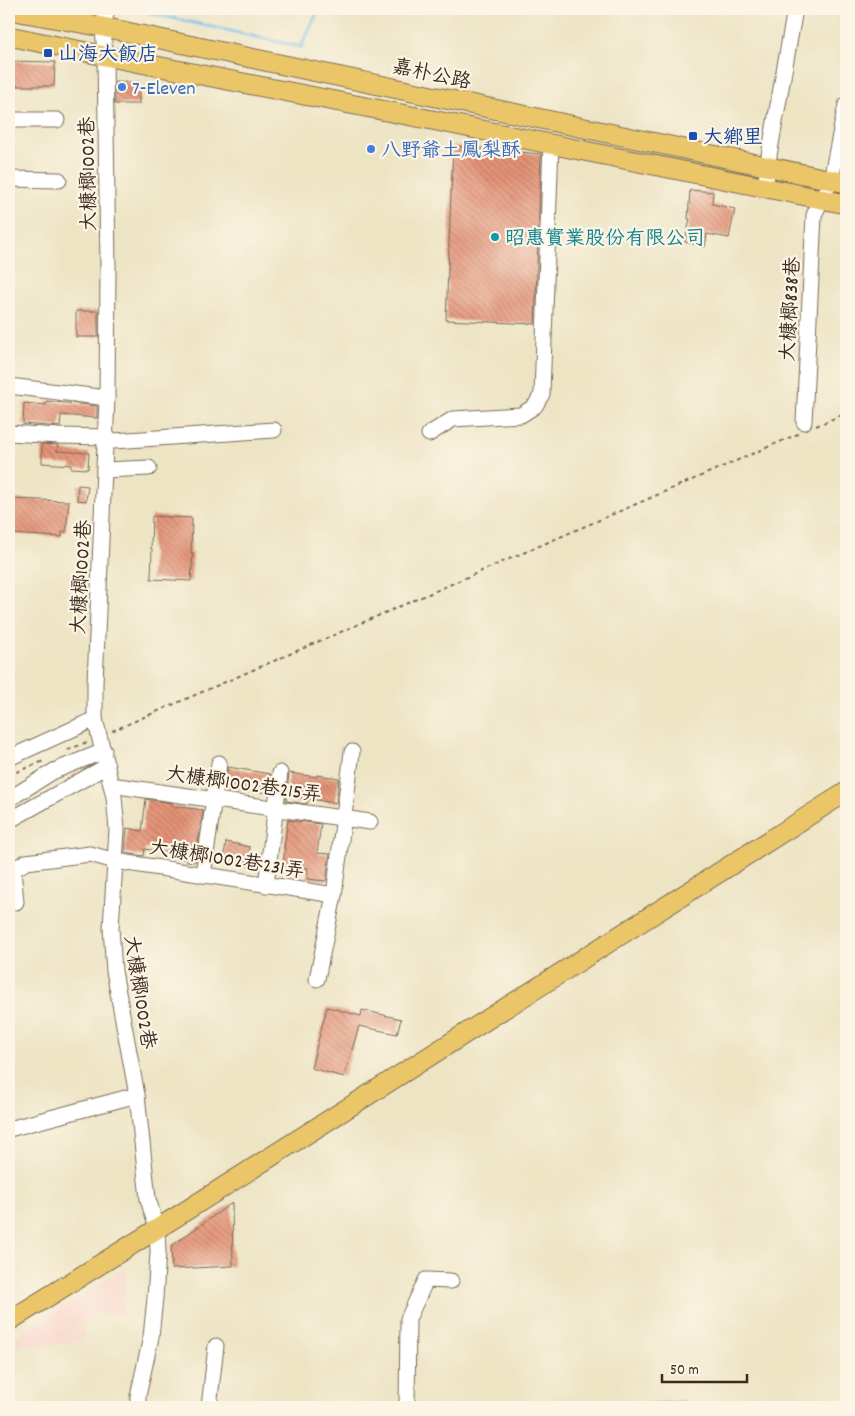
<svg xmlns="http://www.w3.org/2000/svg" width="855" height="1416" viewBox="0 0 855 1416" font-family="Dekko,'LXGW WenKai TC',sans-serif">
	<defs>
		<pattern id="forest-crowns" width="20" height="18" patternUnits="userSpaceOnUse" patternTransform="scale(1.25)"><rect width="20" height="18" fill="#95b265"/><path d="M2 6a3 3 0 1 1 6 0M12 15a3 3 0 1 1 6 0" fill="none" stroke="#7b9153"/></pattern>
		<pattern id="building-back-hatch" width="6" height="6" patternUnits="userSpaceOnUse" patternTransform="scale(1.25)"><rect width="6" height="6" fill="#e49377"/><path d="M-1 5l2 2M0 0l6 6M5-1l2 2" fill="none" stroke="#ba7861"/></pattern>
	</defs>
	<rect width="100%" height="100%" fill="#fcf5e5"/>
	<filter id="ink" filterUnits="userSpaceOnUse"><feTurbulence type="fractalNoise" baseFrequency=".02" numOctaves="2"/><feDisplacementMap in="SourceGraphic" scale="10" xChannelSelector="R" yChannelSelector="G"/><feConvolveMatrix kernelMatrix="1 2 1 2 8 2 1 2 1" color-interpolation-filters="sRGB"/></filter>
	<filter id="wash" filterUnits="userSpaceOnUse"><feTurbulence type="fractalNoise" baseFrequency=".0096" numOctaves="4" result="noise"/><feDisplacementMap in="SourceGraphic" scale="20" xChannelSelector="R" yChannelSelector="G"/><feGaussianBlur stdDeviation="1.12" result="paint"/><feColorMatrix in="noise" values="0 0 0 0 0 0 0 0 0 0 0 0 0 0 0 0 0 1.4 0 .05"/><feComposite in="paint" operator="in"/></filter>
	<g filter="url(#wash)">
		<rect width="100%" height="100%" fill="#ede4c4"/>
		<!-- built -->
		<polygon fill="#f7d1c7" points="127,1267 123,1315 98,1314 81,1326 85,1336 73,1343 14,1346 10,1340"/>
		<!-- forest -->
		<polygon fill="url(#forest-crowns)" stroke="#686e42" points="685,1401 687,1407 597,1407"/>
		<g fill="none" stroke-linecap="round" stroke-linejoin="round">
			<!-- stream -->
			<polyline stroke="#6fbce9" stroke-width="3" points="132,9 301,47 319,9"/>
		</g>
		<g id="blocks">
			<!-- building -->
			<g fill="url(#building-back-hatch)">
				<polygon points="9,61 55,62 54,86 9,86"/>
				<rect x="115" y="82" width="24" height="22"/>
				<polygon points="453,146 541,154 535,324 446,320"/>
				<polygon points="690,190 713,192 712,204 735,209 729,238 707,234 705,247 685,242 690,219 688,219"/>
				<rect x="76" y="311" width="22" height="26"/>
				<polygon points="46,401 97,406 97,418 61,415 60,427 23,424 24,403 46,405"/>
				<polygon points="42,444 58,445 57,451 89,453 88,469 71,468 71,465 42,463"/>
				<polygon points="78,485 88,486 86,501 77,500"/>
				<polygon points="9,499 69,501 66,532 62,532 62,537 9,534"/>
				<polygon points="152,516 192,518 191,553 193,553 191,581 151,579 152,549 151,549"/>
				<polygon points="228,767 270,774 268,793 225,787"/>
				<polygon points="289,773 317,777 317,775 339,778 336,803 308,799 307,804 286,801"/>
				<polygon points="146,799 172,803 172,806 203,810 195,862 186,861 185,859 171,857 171,853 145,849 144,856 125,853 127,828 142,831"/>
				<polygon points="288,820 321,824 317,853 330,854 326,881 307,879 308,868 283,866 285,848 284,848"/>
				<polygon points="226,842 250,847 249,855 260,856 259,866 247,865 247,866 223,862"/>
				<polygon points="327,1007 361,1016 362,1010 401,1019 397,1034 359,1026 344,1077 311,1068"/>
				<polygon points="232,1203 233,1266 172,1269 171,1246"/>
			</g>
		</g>
	</g>
	<g filter="url(#ink)">
		<use href="#blocks" fill-opacity="0" stroke="#796b58" stroke-width="1"/>
		<g fill="none" stroke-linecap="round" stroke-linejoin="round">
			<!-- minor casing -->
			<g stroke="#796b58" stroke-width="17">
				<g id="minor">
					<polyline points="107,9 103,27 105,56 108,267 107,398 95,683 95,719 114,797 117,829 111,928 114,971 137,1095 148,1199 157,1229 158,1252 155,1298 151,1337 138,1396 138,1407"/>
					<polyline points="9,120 57,120"/>
					<polyline points="9,179 59,180"/>
					<polyline points="766,188 767,167 794,15"/>
					<polyline points="9,386 107,398"/>
					<polyline points="804,422 814,215 831,180 846,105"/>
					<polyline points="9,433 59,436 106,437 114,441 274,430"/>
					<polyline points="429,434 453,419 521,415 535,406 542,394 551,144"/>
					<polyline points="104,470 149,468"/>
					<polyline points="9,758 95,719"/>
					<polyline points="111,785 370,822"/>
					<polyline points="9,799 54,771 104,751"/>
					<polyline points="10,820 107,766"/>
					<polyline points="203,875 219,763"/>
					<polyline points="266,885 280,773"/>
					<polyline points="16,902 13,870 26,862 90,854 115,861 334,895"/>
					<polyline points="317,979 334,895 352,752"/>
					<polyline points="9,1129 137,1095"/>
					<polyline points="209,1407 216,1346"/>
					<polyline points="407,1407 408,1319 426,1280 451,1281"/>
				</g>
			</g>
			<!-- major casing -->
			<g stroke="#796b58" stroke-width="21">
				<g id="major">
					<polyline points="9,10 103,27 846,183"/>
					<polyline points="9,36 105,56 427,119 846,204"/>
					<polyline points="9,1321 157,1229 846,792"/>
				</g>
			</g>
			<!-- path -->
			<g stroke="#796b58" stroke-width="2" stroke-dasharray="4 4" stroke-linecap="butt">
				<polyline points="816,426 846,413"/>
				<polyline points="112,731 798,434"/>
				<polyline points="68,750 87,742"/>
				<polyline points="9,775 46,760"/>
				<polyline points="120,1407 120,1405 125,1403"/>
			</g>
			<!-- minor -->
			<use href="#minor" stroke="#fff" stroke-width="15"/>
			<!-- major -->
			<use href="#major" stroke="#ebc669" stroke-width="19"/>
		</g>
	</g>
	<!-- markers -->
	<g fill="#1a4fb4" stroke="#fcf5e5" stroke-width="2">
		<rect x="43" y="48" width="10" height="10" rx="2.5"/>
		<rect x="688" y="131" width="10" height="10" rx="2.5"/>
	</g>
	<g fill="#3f7fe0" stroke="#fcf5e5" stroke-width="2">
		<circle cx="122" cy="87" r="5"/>
		<circle cx="371" cy="149" r="5"/>
	</g>
	<circle fill="#0f9aa8" stroke="#fcf5e5" stroke-width="2" cx="495" cy="237" r="5"/>
	<g text-anchor="middle" stroke-width="4.5" stroke-linejoin="round" paint-order="stroke">
		<!-- transit labels -->
		<g font-size="20" fill="#164399" stroke="#fcf5e5" text-anchor="start">
			<text x="58" y="60">山海大飯店</text>
			<text x="703" y="143">大鄉里</text>
		</g>
		<!-- street labels -->
		<g font-size="20" fill="#3b2a1e" stroke="#fcf5e5">
			<text transform="translate(432 73) rotate(12)" y="7">嘉朴公路</text>
			<text transform="translate(87 174) rotate(-91)" y="7">大槺榔1002巷</text>
			<text transform="translate(789 309) rotate(-87)" y="7">大槺榔838巷</text>
			<text transform="translate(80 577) rotate(-87)" y="7">大槺榔1002巷</text>
			<text transform="translate(244 783) rotate(8)" y="7">大槺榔1002巷215弄</text>
			<text transform="translate(227 858) rotate(9)" y="7">大槺榔1002巷231弄</text>
			<text transform="translate(141 992) rotate(81)" y="7">大槺榔1002巷</text>
		</g>
		<!-- shop labels -->
		<g font-size="20" fill="#366cbe" stroke="#fcf5e5" text-anchor="start">
			<text x="132" y="94">7-Eleven</text>
			<text x="381" y="156">八野爺土鳳梨酥</text>
		</g>
		<!-- culture labels -->
		<g font-size="20" fill="#0d838f" stroke="#fcf5e5" text-anchor="start">
			<text x="505" y="244">昭惠實業股份有限公司</text>
		</g>
	</g>
	<!-- margin -->
	<rect width="855" height="1416" fill="none" stroke="#fcf5e5" stroke-width="30"/>
	<!-- scale -->
	<path d="M662 1374v8h85v-8" fill="none" stroke="#3b2a1e" stroke-width="2.5"/>
	<text x="670" y="1374" font-size="15" fill="#3b2a1e" stroke="#fcf5e5" stroke-width="4" paint-order="stroke">50 m</text>
</svg>
